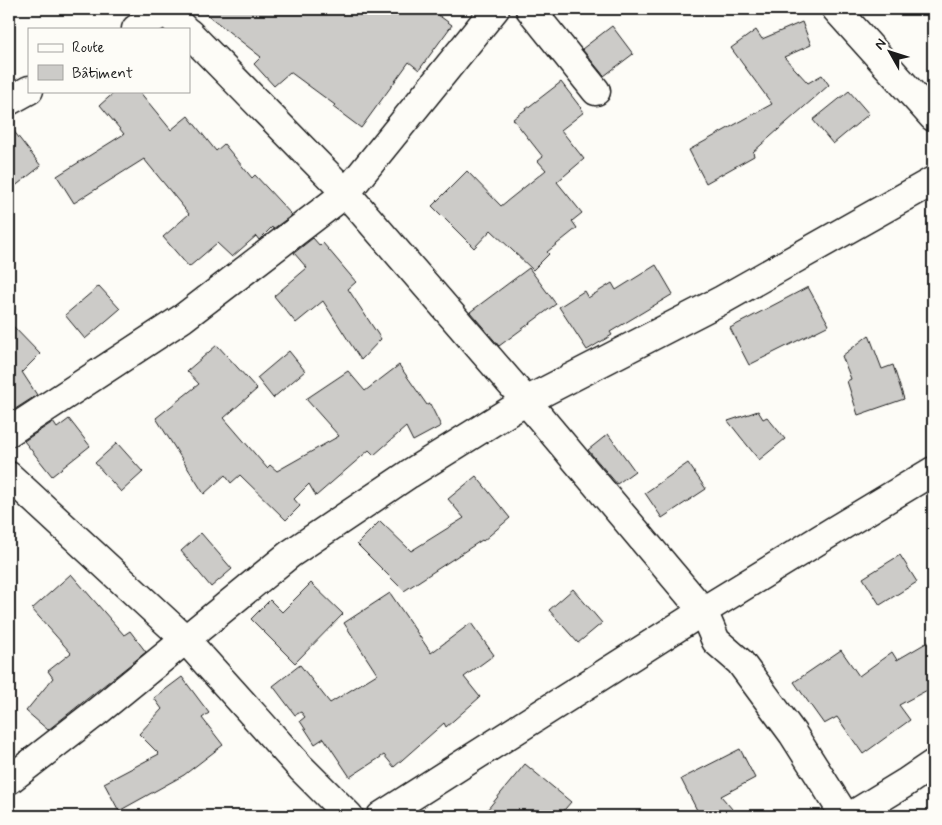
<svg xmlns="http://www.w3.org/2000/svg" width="942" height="825" viewBox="0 0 942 825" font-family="Mynerve,sans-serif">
	<rect width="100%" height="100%" fill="#fdfcf7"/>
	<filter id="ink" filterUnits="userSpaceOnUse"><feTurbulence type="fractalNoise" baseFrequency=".02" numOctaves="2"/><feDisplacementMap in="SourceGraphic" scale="10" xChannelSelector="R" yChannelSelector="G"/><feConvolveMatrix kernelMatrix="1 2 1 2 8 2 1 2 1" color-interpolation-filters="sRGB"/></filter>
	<g filter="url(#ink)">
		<!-- building -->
		<g fill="#cccbc8" stroke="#1c1c1c">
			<polygon points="200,9 430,9 452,25 419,70 409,62 361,128 333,107 335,105 290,72 274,86 254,64 261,57"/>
			<polygon points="802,22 811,45 784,57 808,83 822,75 829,85 753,152 754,156 706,183 689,150 772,104 731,48 756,30 762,39"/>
			<polygon points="612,26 633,54 604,76 582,49"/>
			<polygon points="561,82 584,112 561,130 584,159 557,182 582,213 572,221 577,228 547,252 549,254 533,270 491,230 474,248 432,206 467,171 501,206 546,170 538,161 543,157 513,119"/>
			<polygon points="116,91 139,91 171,130 188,116 216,151 224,144 252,178 255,175 292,215 273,229 272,227 259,240 256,236 232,257 217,243 189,267 163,237 189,214 144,159 74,203 57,176 124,134 100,105"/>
			<polygon points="849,91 869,114 833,144 813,120"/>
			<polygon points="9,125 41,166 9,191"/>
			<polygon points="313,238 320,246 323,243 356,282 348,289 381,339 361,360 323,301 296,323 274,296 307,268 294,253"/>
			<polygon points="656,265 673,294 610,332 612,335 587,350 559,307 584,291 588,298 612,283 616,290"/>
			<polygon points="529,268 556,304 499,346 470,312"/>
			<polygon points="99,286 120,309 85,339 65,315"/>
			<polygon points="808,287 829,325 749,365 730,328"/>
			<polygon points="9,322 40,354 22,372 37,395 9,413"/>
			<polygon points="869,335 882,369 893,365 904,399 858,415 847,381 851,379 842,356"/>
			<polygon points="217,345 257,389 224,418 267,468 270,465 277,471 339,436 306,399 348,371 365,391 399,365 427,405 430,404 441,426 413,441 406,427 374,455 369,450 316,496 309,484 294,499 300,506 286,520 240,475 231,483 225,475 204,494 156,418 199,384 187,371"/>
			<polygon points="289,351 305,371 273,398 257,378"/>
			<polygon points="758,411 763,419 767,417 785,439 759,460 728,421"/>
			<polygon points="69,419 90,446 52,476 24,441 53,422 57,428"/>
			<polygon points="608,434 635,471 617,484 588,450"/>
			<polygon points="117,443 143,472 121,492 95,463"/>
			<polygon points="688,463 706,489 662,518 645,493"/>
			<polygon points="476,476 510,518 483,541 482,540 404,591 357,544 380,521 411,551 464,518 448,499"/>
			<polygon points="201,533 232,569 211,587 181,551"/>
			<polygon points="900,555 917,582 880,605 863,578"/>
			<polygon points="71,574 124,635 130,631 146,652 48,730 26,711 53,678 48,671 71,653 32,609"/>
			<polygon points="311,583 343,614 295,663 251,619 270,600 282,612"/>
			<polygon points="573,589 602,623 578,643 549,610"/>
			<polygon points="390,593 431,653 471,623 494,655 464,677 480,697 446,727 444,723 394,767 384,755 350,777 324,738 315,744 300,721 305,717 301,712 295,715 273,686 300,665 330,703 377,674 344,623"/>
			<polygon points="933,639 933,687 899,705 910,720 863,754 837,717 824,724 794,682 841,650 859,676 892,652 897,660"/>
			<polygon points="182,677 209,713 202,718 223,745 184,775 119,811 104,783 159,754 139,734 162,709 154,698"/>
			<polygon points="740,749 755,778 721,796 738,816 700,816 681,779"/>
			<polygon points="525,764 571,802 559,816 482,816"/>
		</g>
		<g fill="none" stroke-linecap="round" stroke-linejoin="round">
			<!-- street casing -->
			<g stroke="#1c1c1c" stroke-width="31">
				<g id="street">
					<polyline points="530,9 596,91"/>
					<polyline points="836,9 933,117"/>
					<polyline points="136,29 169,9"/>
					<polyline points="9,101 29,90"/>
					<polyline points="9,432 183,318 346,193 495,9"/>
					<polyline points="9,476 185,639 301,768 349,816"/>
					<polyline points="9,780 98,711 290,554 409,474 526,401 722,300 933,181"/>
					<polyline points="845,816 793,734 740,662 716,641 703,611 835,530 933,471"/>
					<polyline points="851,816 905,783 933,764"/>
				</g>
			</g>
			<!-- secondary casing -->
			<g stroke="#1c1c1c" stroke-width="31">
				<g id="secondary">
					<polyline points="164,9 184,29"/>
					<polyline points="189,33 346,193 526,401 703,611 381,816"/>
				</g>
			</g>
			<!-- street -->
			<use href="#street" stroke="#fdfcf7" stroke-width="28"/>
			<!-- secondary -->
			<use href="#secondary" stroke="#fdfcf7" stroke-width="28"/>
		</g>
	</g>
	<!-- margin -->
	<rect width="942" height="825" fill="none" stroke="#fdfcf7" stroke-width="30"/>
	<rect x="15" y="15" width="912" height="795" fill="none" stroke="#1c1c1c" stroke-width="2" filter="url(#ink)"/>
	<!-- legend -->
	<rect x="28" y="28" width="162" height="65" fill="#fdfcf7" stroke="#a3a29f"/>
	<rect x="38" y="44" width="25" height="8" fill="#fdfcf7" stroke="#a3a29f"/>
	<text x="72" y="52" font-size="15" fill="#1c1c1c">Route</text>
	<rect x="38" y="65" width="25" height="15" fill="#cccbc8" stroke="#a3a29f"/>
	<text x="72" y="78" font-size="15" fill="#1c1c1c">Bâtiment</text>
	<!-- north arrow -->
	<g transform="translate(890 52) rotate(309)" stroke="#fdfcf7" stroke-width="4" paint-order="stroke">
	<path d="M0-4L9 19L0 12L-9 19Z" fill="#1c1c1c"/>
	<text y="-8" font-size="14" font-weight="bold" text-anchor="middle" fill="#1c1c1c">N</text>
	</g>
</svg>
